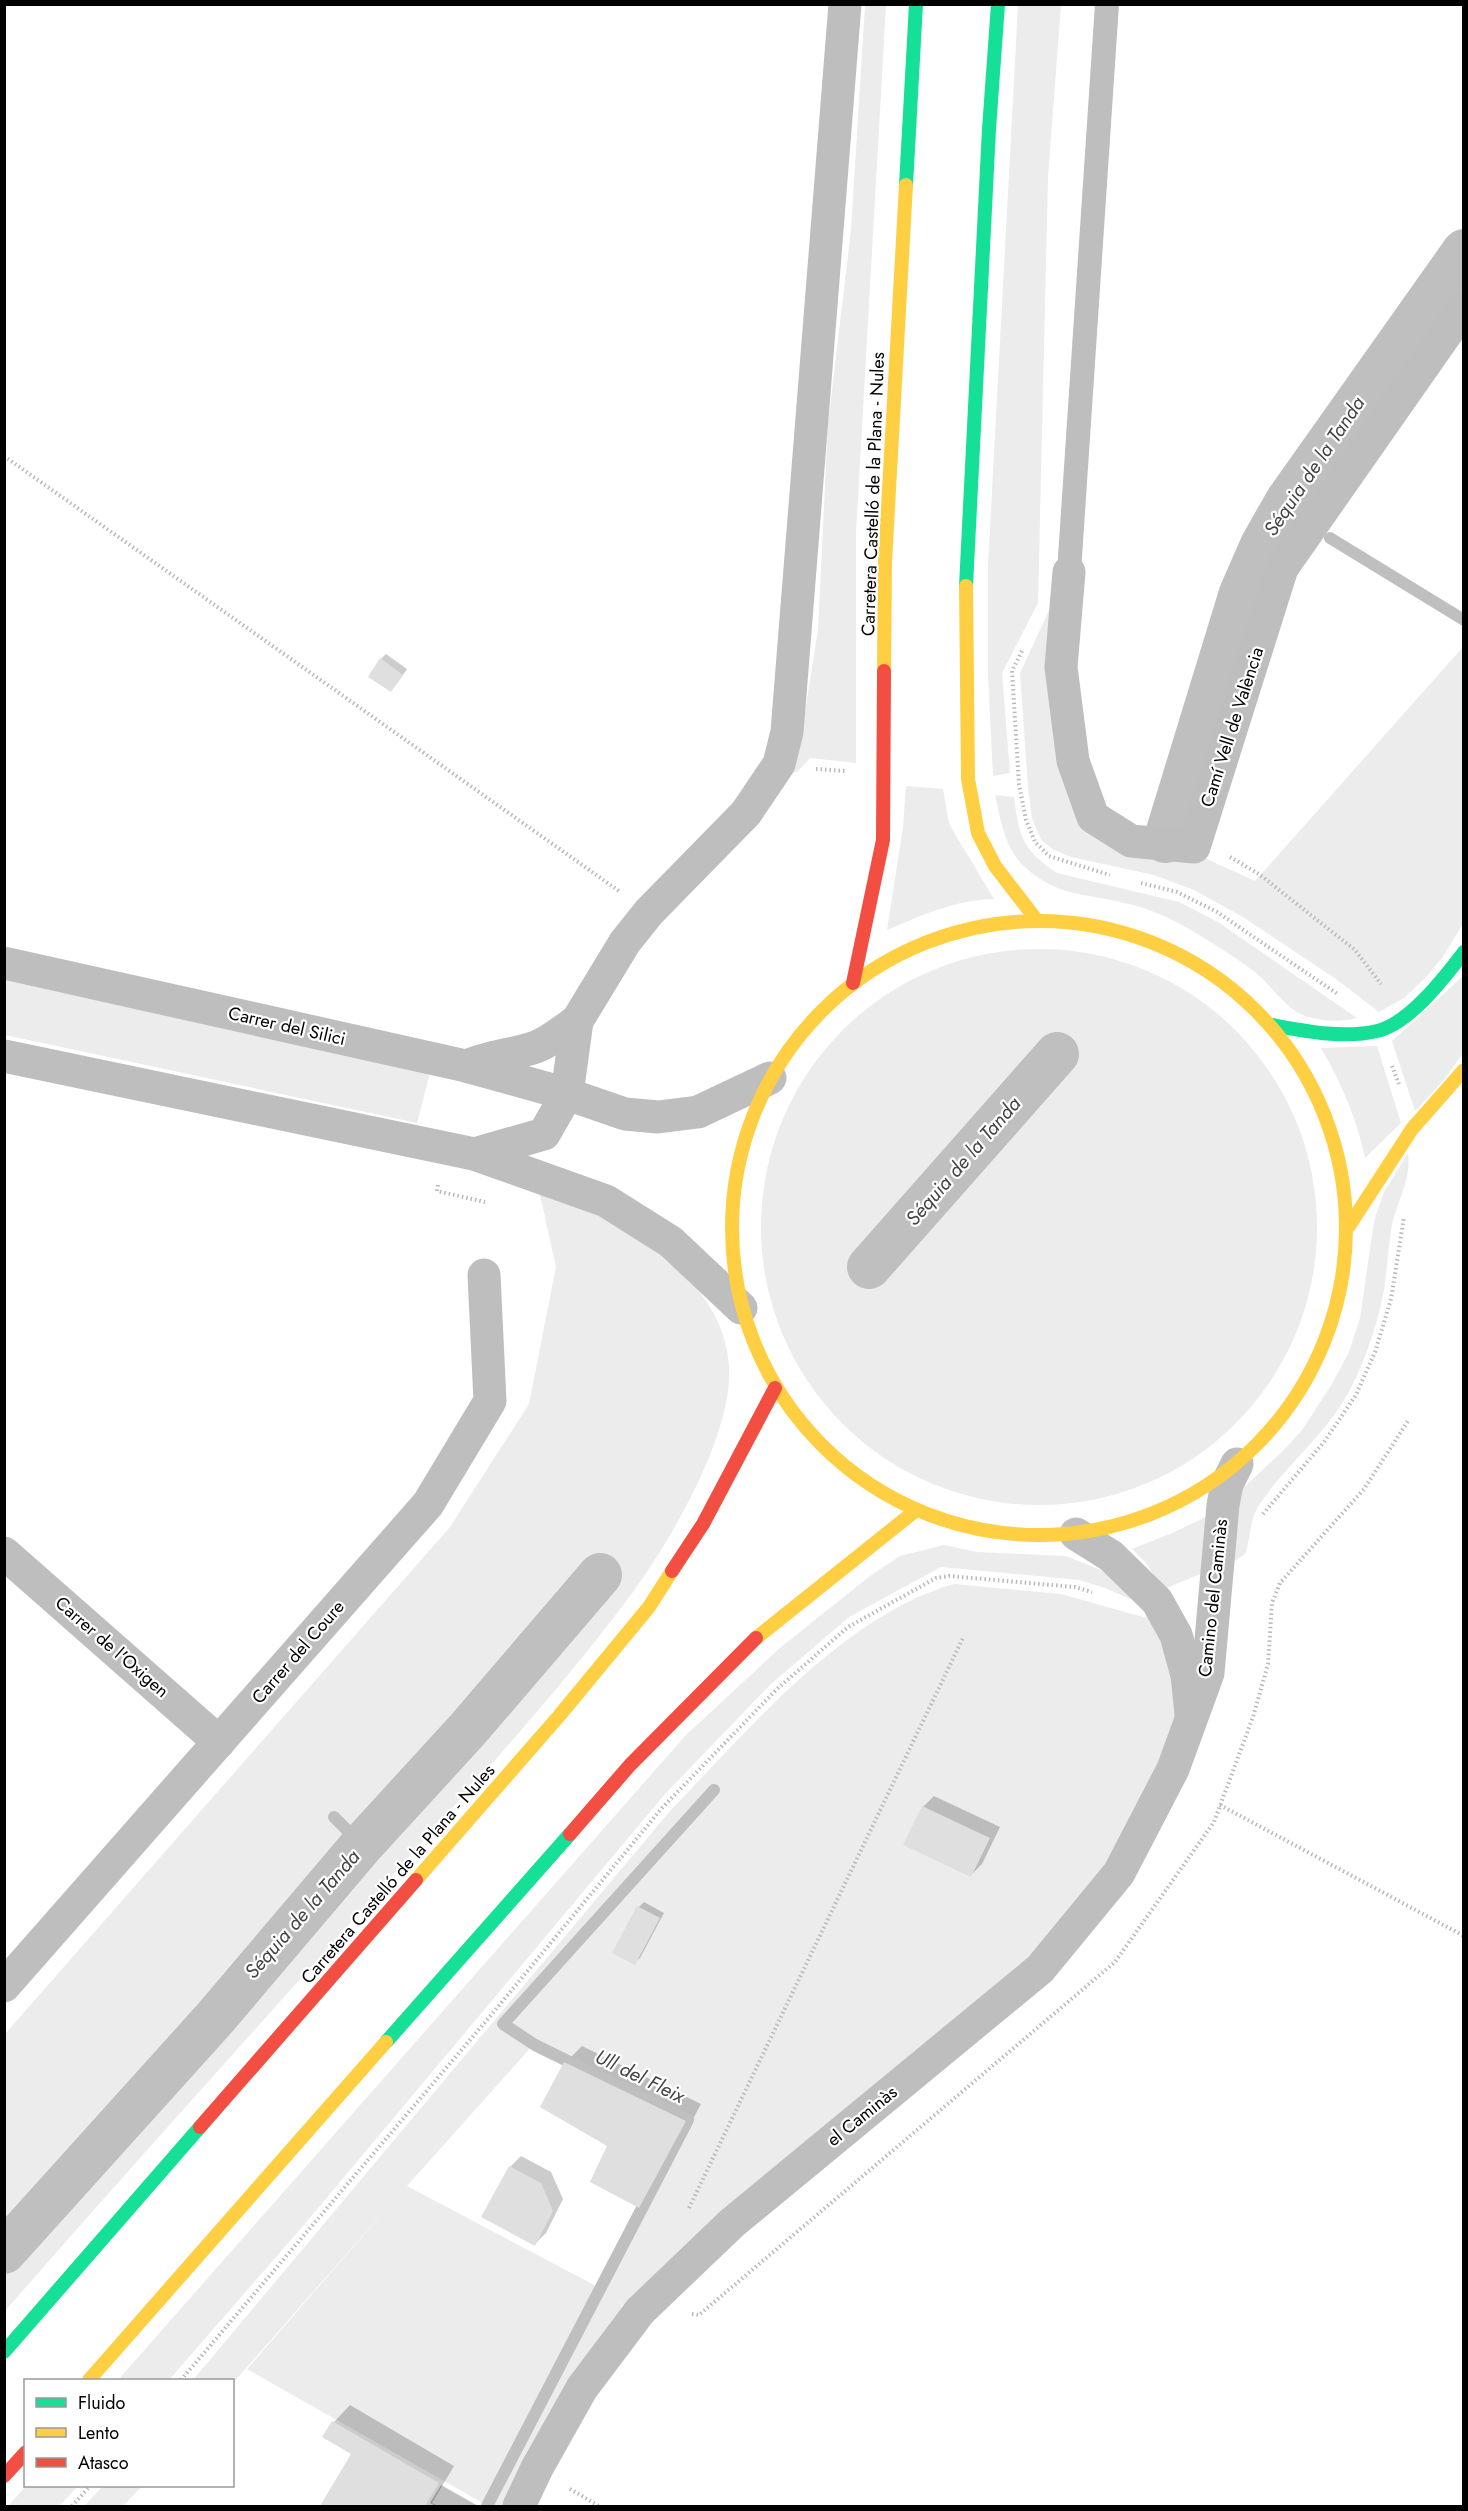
<svg xmlns="http://www.w3.org/2000/svg" width="1468" height="2511" viewBox="0 0 1468 2511" font-family="Jost,sans-serif">
	<rect width="100%" height="100%" fill="#fff"/>
	<!-- green -->
	<g fill="#ececec" fill-rule="evenodd">
		<polygon points="865,5 886,5 856,533 856,763 810,758 797,772 790,772 803,724 818,630 828,424 851,230"/>
		<polygon points="1018,5 1061,5 1048,177 1038,603 1002,673 1010,773 993,776 988,674 988,566"/>
		<polygon points="1052,604 1090,818 1200,856 1255,881 1463,647 1463,924 1442,958 1426,977 1404,998 1379,1012 1336,979 1243,917 1194,890 1154,875 1071,857 1054,850 1041,840 1032,818 1028,787 1020,673"/>
		<path d="M 906,786 L 943,789 L 949,824 L 994,899 C 956,900 922,915 887,930 L 903,827 Z"/>
		<path d="M 995,795 L 1014,797 C 1019,836 1022,850 1057,873 L 1179,902 L 1218,922 L 1357,1018 C 1340,1022 1320,1022 1303,1015 C 1285,1008 1271,985 1256,973 C 1234,956 1211,942 1187,928 C 1169,917 1145,907 1124,903 C 1084,893 1060,897 1027,869 C 1005,851 1001,821 995,795 Z"/>
		<circle cx="1039" cy="1227" r="278"/>
		<polygon points="1463,976 1463,1053 1444,1080 1415,1111 1392,1041"/>
		<polygon points="5,980 430,1073 417,1123 5,1035"/>
		<path d="M 1377,1046 L 1401,1123 L 1365,1158 C 1357,1119 1341,1082 1321,1048 Z"/>
		<path d="M 1408,1153 C 1412,1182 1395,1203 1391,1231 C 1388,1251 1387,1271 1384,1290 C 1378,1323 1363,1368 1346,1397 C 1322,1438 1283,1468 1258,1507 C 1249,1522 1251,1539 1245,1554 L 1224,1568 L 1241,1490 L 1285,1449 L 1302,1430 L 1332,1384 L 1349,1352 L 1360,1318 L 1374,1221 L 1384,1192 Z"/>
		<path d="M 539,1190 C 566,1200 596,1208 622,1221 C 633,1226 642,1236 651,1244 C 690,1275 725,1313 729,1365 C 734,1434 668,1546 627,1600 C 562,1687 487,1769 415,1850 C 279,2004 140,2156 5,2311 L 5,2034 L 450,1527 L 529,1404 L 556,1267 Z"/>
		<polygon points="1210,1515 1205,1572 1162,1590 1147,1564 1132,1549 1172,1533"/>
		<polygon points="944,1545 977,1552 1066,1556 1108,1573 1139,1597 1130,1599 1105,1588 1079,1580 941,1567 849,1617 770,1685 665,1794 309,2219 169,2380 118,2380 686,1735 781,1647 870,1576 900,1556"/>
		<path d="M 954,1584 L 1061,1594 L 1154,1620 L 1171,1651 L 1177,1733 L 1110,1869 L 1033,1961 L 623,2307 L 619,2300 L 622,2308 L 567,2383 L 503,2506 L 488,2506 L 247,2369 L 401,2192 L 233,2383 L 232,2380 L 193,2380 L 670,1811 C 746,1732 845,1614 954,1584 ZM 534,2044 L 689,2121 L 598,2287 L 407,2186 Z"/>
		<polygon points="26,2486 78,2486 59,2506 8,2506"/>
		<polygon points="103,2486 142,2486 123,2506 84,2506"/>
	</g>
	<!-- water -->
	<polygon fill="#bfbfbf" points="441,2485 478,2506 435,2506 430,2503"/>
	<!-- shadow -->
	<g fill="#0003">
		<polygon points="386,654 407,669 396,685 381,659"/>
		<polygon points="934,1796 1000,1827 982,1864 971,1875 923,1807"/>
		<polygon points="644,1902 664,1913 640,1958 634,1963 639,1907"/>
		<polygon points="582,2046 701,2104 655,2190 638,2207 565,2063"/>
		<polygon points="521,2156 551,2172 563,2199 546,2233 535,2244 510,2167"/>
		<polygon points="350,2405 454,2466 432,2503 438,2506 321,2506 353,2453 324,2437 334,2422"/>
	</g>
	<g fill="none" stroke-linecap="round" stroke-linejoin="round">
		<!-- stream -->
		<g stroke="#bfbfbf" stroke-width="12">
			<polyline points="1330,538 1464,620"/>
			<polyline points="4,2231 142,2081 353,1836 334,1817"/>
			<polyline points="487,2506 688,2120 535,2045 503,2024 714,1790"/>
		</g>
		<!-- canal -->
		<g stroke="#bfbfbf" stroke-width="44">
			<polyline points="1165,841 1241,593 1262,545 1287,501 1464,251"/>
			<polyline points="869,1267 1057,1054"/>
			<polyline points="4,2252 215,2018 361,1846 468,1729 600,1575"/>
		</g>
	</g>
	<!-- building -->
	<g fill="#dfdfdf">
		<polygon points="380,658 403,675 391,692 368,677"/>
		<polygon points="922,1806 990,1838 971,1877 903,1845"/>
		<polygon points="637,1906 660,1918 635,1965 612,1953"/>
		<polygon points="564,2062 686,2121 639,2208 590,2182 607,2146 540,2107"/>
		<polygon points="509,2166 541,2183 553,2211 535,2246 481,2217"/>
		<polygon points="332,2421 439,2483 425,2506 320,2506 351,2454 322,2437"/>
	</g>
	<g fill="none" stroke-linecap="round" stroke-linejoin="round">
		<!-- path -->
		<g stroke="#b9b9b9" stroke-width="4" stroke-dasharray="1.5 3" stroke-linecap="butt">
			<polyline points="4,456 619,891"/>
			<polyline points="1022,651 1012,671 1019,784 1026,820 1035,842 1049,856 1110,875"/>
			<polyline points="816,769 845,771"/>
			<polyline points="1230,857 1259,874 1355,950 1381,984"/>
			<polyline points="1141,883 1177,892 1217,912 1339,995"/>
			<polyline points="1392,1066 1399,1084"/>
			<polyline points="438,1185 437,1191 485,1202"/>
			<polyline points="1263,1514 1324,1442 1356,1395 1375,1352 1391,1299 1404,1217"/>
			<polyline points="1220,1805 1464,1936"/>
			<polyline points="689,2208 963,1638"/>
			<polyline points="692,2314 699,2315 1115,1962 1214,1822 1253,1717 1268,1664 1272,1603 1280,1583 1364,1489 1408,1421"/>
			<polyline points="181,2380 492,2014 662,1808 777,1689 848,1627 936,1578 949,1576 1075,1587 1092,1592"/>
			<polyline points="570,2489 599,2506"/>
			<polyline points="72,2506 90,2486"/>
		</g>
		<!-- lane -->
		<polyline stroke="#bebebe" stroke-width="24" points="1069,572 1107,4"/>
		<!-- street -->
		<g stroke="#bebebe" stroke-width="33">
			<polyline points="1069,572 1061,667 1073,761 1093,817 1131,841 1194,847 1282,568 1464,308"/>
			<polyline points="4,963 466,1066 567,1094 625,1114 658,1117 698,1112 770,1078"/>
			<polyline points="4,1056 474,1154 606,1201 671,1242 741,1308"/>
			<path d="M 467,1066 C 489,1056 513,1055 536,1047 C 551,1041 565,1029 577,1021"/>
			<polyline points="474,1154 544,1134 567,1094 577,1021 625,942 649,912 746,813 779,764 787,732 845,4"/>
			<polyline points="1076,1534 1111,1556 1157,1601 1176,1635 1187,1675 1191,1714"/>
			<polyline points="4,1553 219,1742"/>
			<polyline points="4,1986 428,1504 490,1401 484,1275"/>
			<polyline points="519,2506 537,2468 582,2388 640,2311 732,2223 1040,1969 1119,1873 1173,1769 1208,1673 1223,1505 1227,1484 1237,1464"/>
		</g>
		<!-- fast -->
		<g stroke="#16e098" stroke-width="14">
			<polyline points="906,185 916,4"/>
			<polyline points="966,586 989,129 998,4"/>
			<path d="M 1272,1025 C 1305,1031 1344,1039 1377,1031 C 1409,1024 1445,977 1464,952"/>
			<polyline points="386,2042 570,1834"/>
			<polyline points="4,2352 200,2127"/>
		</g>
		<!-- slow -->
		<g stroke="#ffcf43" stroke-width="14">
			<polyline points="966,586 968,779 978,833 995,866 1035,918"/>
			<polyline points="884,671 885,562 906,185"/>
			<circle cx="1039" cy="1228" r="307"/>
			<polyline points="1349,1226 1412,1129 1464,1070"/>
			<polyline points="756,1638 915,1511"/>
			<polyline points="416,1880 559,1716 649,1607 672,1571"/>
			<polyline points="89,2380 386,2042"/>
		</g>
		<!-- jam -->
		<g stroke="#f24e42" stroke-width="14">
			<polyline points="853,983 883,840 884,671"/>
			<polyline points="672,1571 703,1524 775,1388"/>
			<polyline points="570,1834 630,1765 756,1638"/>
			<polyline points="200,2127 416,1880"/>
			<polyline points="4,2476 26,2452"/>
		</g>
	</g>
	<g text-anchor="middle" stroke-width="4.5" stroke-linejoin="round" paint-order="stroke">
		<!-- street labels -->
		<g font-size="18" fill="#000" stroke="#fff">
			<text transform="translate(873 494) rotate(-88)" y="6">Carretera Castelló de la Plana - Nules</text>
			<text transform="translate(1232 727) rotate(-72)" y="6">Camí Vell de València</text>
			<text transform="translate(287 1026) rotate(13)" y="6">Carrer del Silici</text>
			<text transform="translate(1213 1598) rotate(-84)" y="6">Camino del Caminàs</text>
			<text transform="translate(112 1647) rotate(41)" y="6">Carrer de l'Oxigen</text>
			<text transform="translate(298 1652) rotate(-49)" y="6">Carrer del Coure</text>
			<text transform="translate(398 1874) rotate(-49)" y="6">Carretera Castelló de la Plana - Nules</text>
			<text transform="translate(862 2116) rotate(-39)" y="6">el Caminàs</text>
		</g>
		<!-- water labels -->
		<g font-size="20" font-style="italic" fill="#444" stroke="#fff">
			<text transform="translate(1314 466) rotate(-56)" y="7">Séquia de la Tanda</text>
			<text transform="translate(963 1161) rotate(-49)" y="7">Séquia de la Tanda</text>
			<text transform="translate(302 1914) rotate(-49)" y="7">Séquia de la Tanda</text>
			<text transform="translate(640 2076) rotate(26)" y="7">Ull del Fleix</text>
		</g>
	</g>
	<!-- border -->
	<rect width="1468" height="2511" fill="none" stroke="#000000" stroke-width="12"/>
	<!-- legend -->
	<rect x="24" y="2379" width="210" height="108" fill="#ffffff" stroke="#999999" stroke-width="1.5"/>
	<rect x="36" y="2398" width="30" height="9" fill="#16e098" stroke="#999999" stroke-width="1.5"/>
	<text x="78" y="2409" font-size="18" fill="#000000">Fluido</text>
	<rect x="36" y="2428" width="30" height="9" fill="#ffcf43" stroke="#999999" stroke-width="1.5"/>
	<text x="78" y="2439" font-size="18" fill="#000000">Lento</text>
	<rect x="36" y="2458" width="30" height="9" fill="#f24e42" stroke="#999999" stroke-width="1.5"/>
	<text x="78" y="2469" font-size="18" fill="#000000">Atasco</text>
</svg>
